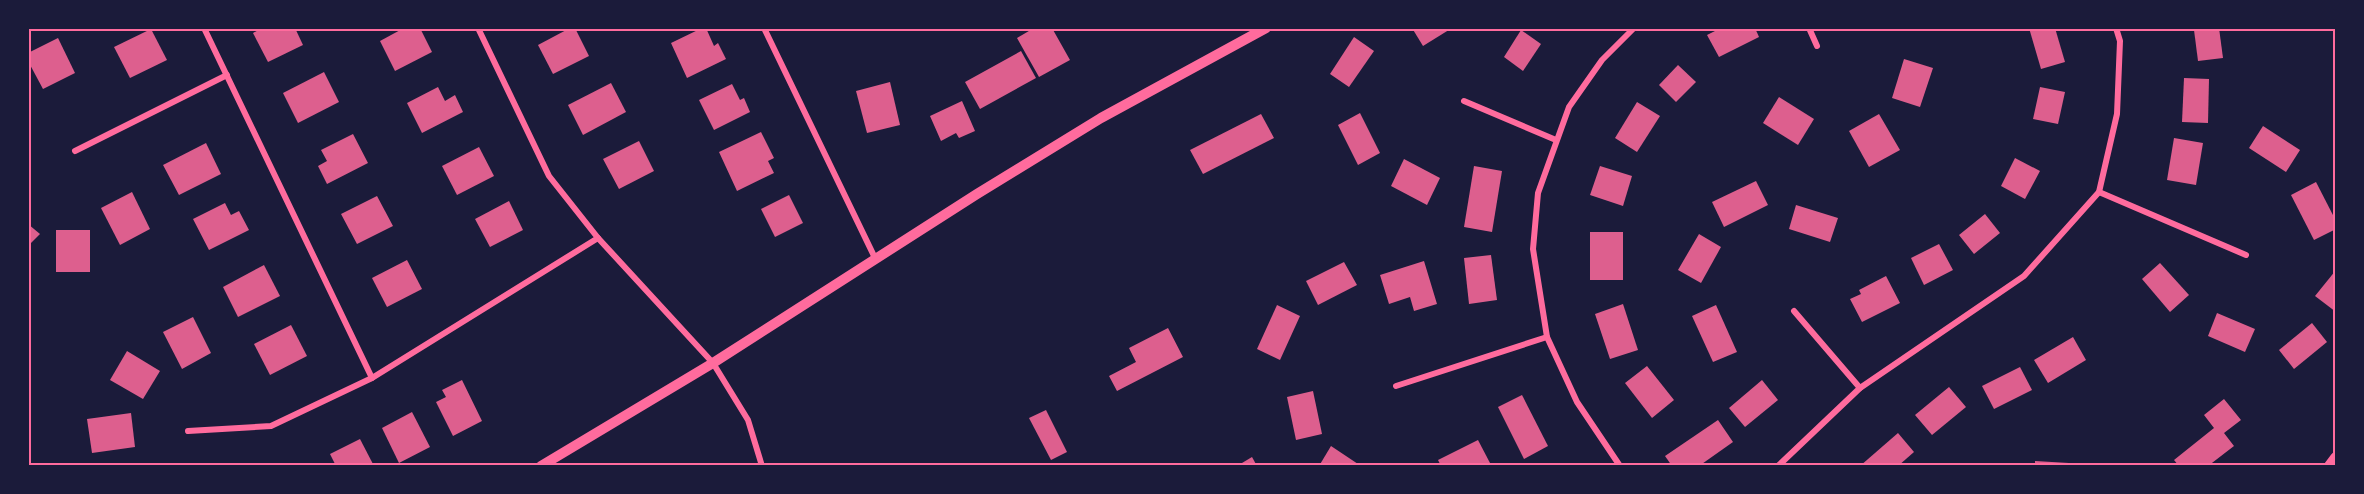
<svg xmlns="http://www.w3.org/2000/svg" width="2364" height="494" viewBox="0 0 2364 494" font-family="'Sofia Sans Condensed',sans-serif">
	<rect width="100%" height="100%" fill="#1b1b3a"/>
	<!-- building -->
	<g fill="#dd5f8e">
		<polygon points="262,28 295,28 303,45 268,62 253,33"/>
		<polygon points="404,28 420,28 432,52 395,71 380,41"/>
		<polygon points="570,28 575,28 589,56 553,74 538,45"/>
		<polygon points="702,28 706,28 714,46 718,43 726,59 687,78 671,43"/>
		<polygon points="1034,28 1052,28 1070,60 1039,77 1017,38"/>
		<polygon points="1412,28 1452,28 1423,46"/>
		<polygon points="1721,28 1755,28 1759,37 1719,57 1707,35"/>
		<polygon points="2029,28 2055,28 2065,62 2041,69"/>
		<polygon points="2207,28 2219,28 2223,58 2198,61 2194,30"/>
		<polygon points="151,29 167,60 130,78 114,47"/>
		<polygon points="1521,30 1541,44 1523,71 1504,57"/>
		<polygon points="1354,37 1374,51 1349,87 1330,74"/>
		<polygon points="58,38 75,73 43,89 28,61 28,53"/>
		<polygon points="1021,51 1036,78 980,109 965,82"/>
		<polygon points="1904,59 1933,68 1920,107 1892,98"/>
		<polygon points="1678,65 1696,82 1676,102 1659,85"/>
		<polygon points="324,72 339,102 298,123 283,93"/>
		<polygon points="2184,78 2209,79 2208,123 2182,122"/>
		<polygon points="890,82 900,125 867,133 856,91"/>
		<polygon points="611,83 626,112 583,135 568,105"/>
		<polygon points="732,84 740,100 744,98 750,112 714,130 699,100"/>
		<polygon points="438,87 445,101 455,95 463,112 422,133 407,103"/>
		<polygon points="2040,87 2065,92 2058,124 2033,119"/>
		<polygon points="1779,97 1814,119 1798,145 1763,123"/>
		<polygon points="962,101 975,131 959,138 956,133 941,141 930,116"/>
		<polygon points="1637,102 1660,116 1637,152 1615,138"/>
		<polygon points="1360,113 1380,153 1358,165 1338,125"/>
		<polygon points="1261,114 1274,138 1203,174 1190,150"/>
		<polygon points="1879,114 1900,150 1869,167 1849,131"/>
		<polygon points="2263,126 2300,150 2286,172 2249,148"/>
		<polygon points="761,132 774,158 768,161 774,173 737,191 719,152"/>
		<polygon points="353,134 368,163 327,184 318,166 327,161 321,150"/>
		<polygon points="2174,138 2203,143 2196,185 2167,180"/>
		<polygon points="639,141 654,171 619,189 603,159"/>
		<polygon points="206,143 221,174 179,195 163,165"/>
		<polygon points="479,147 494,176 457,195 442,166"/>
		<polygon points="2015,158 2040,171 2025,199 2001,186"/>
		<polygon points="1404,159 1440,178 1427,205 1391,186"/>
		<polygon points="1474,166 1502,171 1492,232 1464,227"/>
		<polygon points="1600,166 1632,176 1623,206 1590,195"/>
		<polygon points="1756,181 1768,205 1724,227 1712,202"/>
		<polygon points="2316,182 2336,221 2336,229 2314,240 2291,195"/>
		<polygon points="132,192 150,229 120,245 101,208"/>
		<polygon points="789,195 803,223 775,237 761,209"/>
		<polygon points="377,196 393,226 357,244 341,214"/>
		<polygon points="509,201 523,230 490,247 475,219"/>
		<polygon points="225,203 231,215 239,211 249,230 209,250 193,219"/>
		<polygon points="1796,205 1838,218 1830,242 1789,229"/>
		<polygon points="1985,214 2000,233 1974,254 1959,235"/>
		<polygon points="28,224 40,234 28,246"/>
		<rect x="56" y="230" width="34" height="42"/>
		<rect x="1590" y="232" width="33" height="48"/>
		<polygon points="1699,234 1721,247 1701,283 1678,270"/>
		<polygon points="1939,244 1953,270 1924,285 1911,258"/>
		<polygon points="1491,255 1497,300 1469,304 1464,258"/>
		<polygon points="407,260 422,289 387,307 372,278"/>
		<polygon points="1424,261 1437,304 1414,311 1410,297 1389,304 1380,275"/>
		<polygon points="1344,262 1357,285 1318,305 1306,281"/>
		<polygon points="2160,263 2189,295 2170,312 2142,279"/>
		<polygon points="264,265 280,296 238,317 223,287"/>
		<polygon points="2336,270 2336,312 2315,296"/>
		<polygon points="1886,276 1900,303 1862,322 1850,299 1861,294 1859,290"/>
		<polygon points="1623,304 1638,350 1610,359 1595,314"/>
		<polygon points="1277,305 1300,316 1280,360 1257,349"/>
		<polygon points="1716,305 1737,352 1713,362 1692,316"/>
		<polygon points="2217,313 2255,329 2245,352 2208,336"/>
		<polygon points="193,317 211,353 182,369 163,332"/>
		<polygon points="2312,323 2327,342 2294,369 2279,350"/>
		<polygon points="291,325 307,356 270,375 254,344"/>
		<polygon points="1168,328 1183,357 1117,391 1109,376 1136,362 1129,348"/>
		<polygon points="2073,337 2086,360 2048,383 2034,360"/>
		<polygon points="127,351 160,371 143,399 110,380"/>
		<polygon points="1647,366 1674,400 1652,418 1625,383"/>
		<polygon points="2020,367 2032,390 1994,409 1982,386"/>
		<polygon points="462,380 482,421 453,436 436,402 446,397 442,390"/>
		<polygon points="1762,380 1778,400 1745,427 1729,408"/>
		<polygon points="1949,387 1966,407 1932,435 1915,415"/>
		<polygon points="1313,391 1322,434 1296,440 1287,397"/>
		<polygon points="1522,395 1548,446 1524,459 1498,407"/>
		<polygon points="2224,399 2241,420 2224,433 2234,446 2208,466 2179,466 2174,460 2214,428 2204,415"/>
		<polygon points="1046,410 1067,452 1051,460 1029,418"/>
		<polygon points="412,412 430,447 399,463 382,428"/>
		<polygon points="131,413 135,447 92,453 87,419"/>
		<polygon points="1718,420 1733,442 1699,466 1672,466 1665,456"/>
		<polygon points="1898,433 1914,452 1898,466 1860,466"/>
		<polygon points="360,439 374,466 336,466 330,454"/>
		<polygon points="1478,440 1490,463 1485,466 1441,466 1438,460"/>
		<polygon points="1331,446 1361,466 1319,466"/>
		<polygon points="1252,457 1257,466 1237,466"/>
		<polygon points="2035,461 2069,463 2069,466 2035,466"/>
	</g>
	<g fill="none" stroke-linecap="round" stroke-linejoin="round">
		<!-- minor -->
		<g stroke="#ff6b9d" stroke-width="6">
			<polyline points="204,28 372,378"/>
			<polyline points="478,28 549,176 598,238 713,363 748,420 762,466"/>
			<polyline points="764,28 875,258"/>
			<polyline points="1809,28 1817,46"/>
			<polyline points="1464,101 1556,140"/>
			<polyline points="75,151 227,75"/>
			<polyline points="2099,192 2246,255"/>
			<polyline points="1794,311 1860,388"/>
			<polyline points="1396,386 1547,337"/>
			<polyline points="188,431 271,426 372,378 598,238"/>
			<polyline points="1620,466 1577,402 1547,337 1533,249 1538,193 1569,107 1602,60 1634,28"/>
			<polyline points="1778,466 1860,388 2024,276 2099,192 2117,114 2120,41 2116,28"/>
		</g>
		<!-- tertiary -->
		<polyline stroke="#ff6b9d" stroke-width="10" points="541,466 713,363 977,194 1101,118 1266,28"/>
		<!-- secondary -->
		<polyline stroke="#ff6b9d" stroke-width="12" points="2330,466 2336,458"/>
	</g>
	<!-- border -->
	<rect width="2364" height="494" fill="none" stroke="#1b1b3a" stroke-width="60"/>
	<rect x="30" y="30" width="2304" height="434" fill="none" stroke="#ff6b9d" stroke-width="2"/>
</svg>
